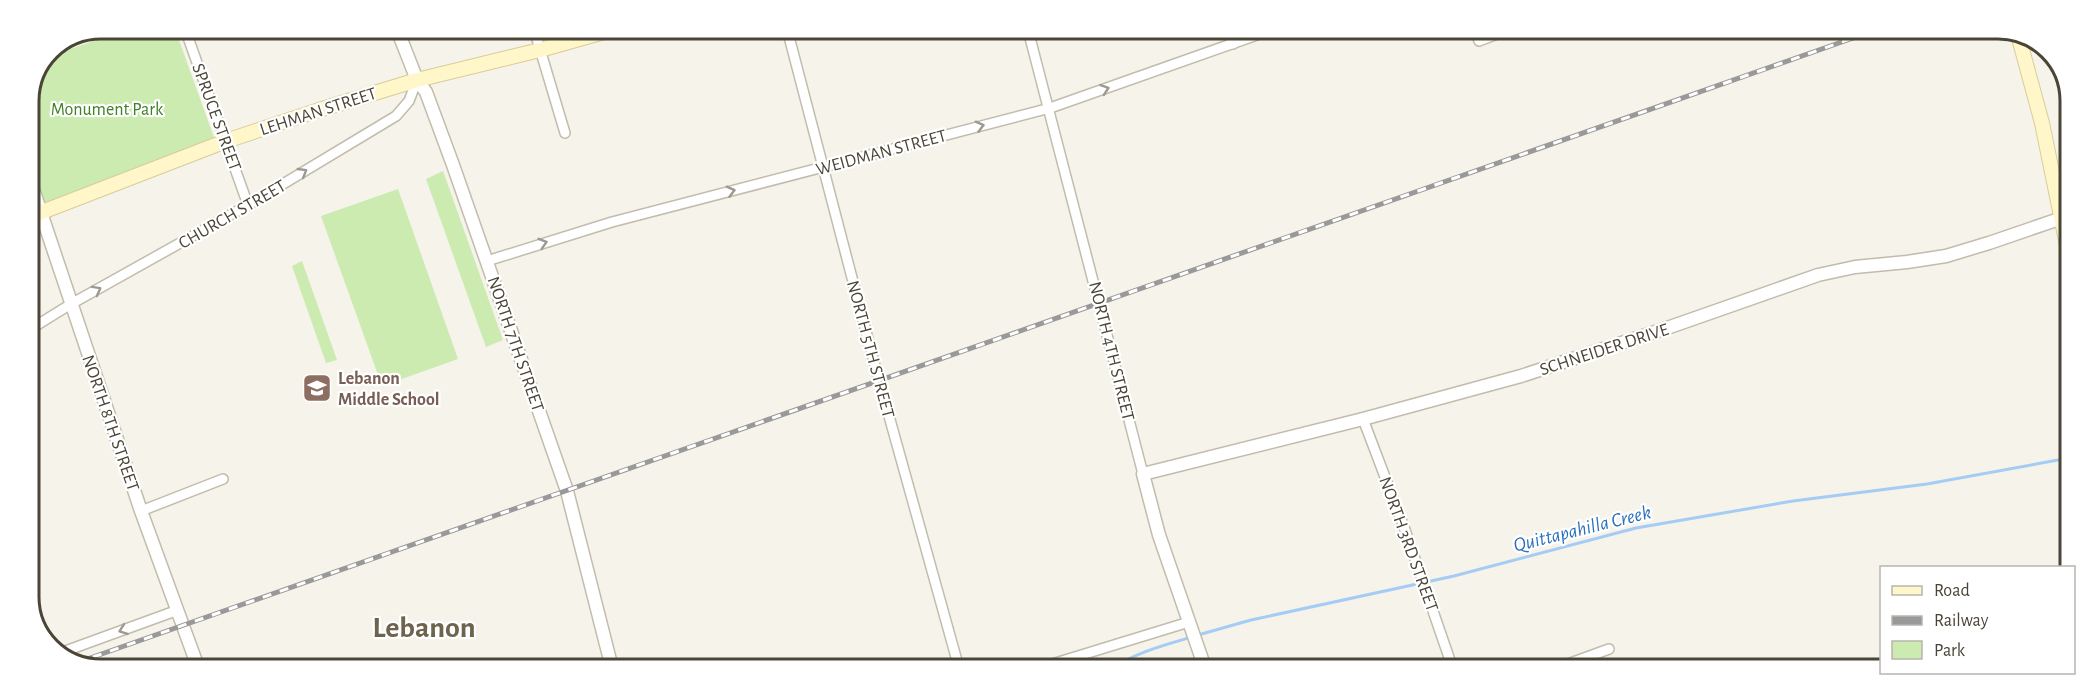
<svg xmlns="http://www.w3.org/2000/svg" width="2099" height="698" viewBox="0 0 2099 698" font-family="'Alegreya Sans',sans-serif">
	<rect width="100%" height="100%" fill="#f6f3ea"/>
	<!-- green -->
	<g fill="#ccebb1">
		<polygon points="128,29 175,29 216,143 44,206 29,162 29,101 47,57"/>
		<polygon points="443,171 503,340 486,347 426,179"/>
		<polygon points="398,189 458,359 382,386 321,216"/>
		<polygon points="302,261 337,360 326,363 292,266"/>
	</g>
	<g fill="none" stroke-linecap="round" stroke-linejoin="round">
		<!-- stream -->
		<g stroke="#a4ccf4" stroke-width="3">
			<polyline points="1198,635 1251,620 1454,576 1636,528 1793,501 1927,484 2069,458"/>
			<path d="M 1113,668 C 1137,652 1165,645 1192,637"/>
		</g>
		<!-- minor casing -->
		<g stroke="#c2bcac" stroke-width="12">
			<g id="minor">
				<polyline points="185,29 248,205"/>
				<polyline points="534,29 565,133"/>
				<polyline points="787,29 874,362 959,668"/>
				<polyline points="1028,30 1143,474"/>
				<polyline points="1228,30 1233,44"/>
				<polyline points="1475,30 1479,41 1508,30"/>
				<polyline points="487,261 612,222 1050,108 1271,30"/>
				<polyline points="29,330 71,304 248,205 396,116 409,101 417,80"/>
				<polyline points="1363,419 1404,527 1453,669"/>
				<polyline points="141,511 223,479"/>
				<polyline points="60,653 178,610"/>
				<polyline points="1039,668 1189,622"/>
				<polyline points="1554,669 1609,649"/>
			</g>
		</g>
		<!-- tertiary casing -->
		<g stroke="#c2bcac" stroke-width="15">
			<g id="tertiary">
				<polyline points="397,29 417,80 426,92 453,165 567,491 612,668"/>
				<polyline points="29,177 141,511 198,667"/>
				<polyline points="1205,668 1159,535 1143,474 1363,419 1521,376 1667,328 1818,275 1855,267 1907,262 1946,256 1989,243 2062,218"/>
			</g>
		</g>
		<!-- secondary casing -->
		<g stroke="#d8cc98" stroke-width="16">
			<g id="secondary">
				<polyline points="2017,31 2042,123 2070,260"/>
				<polyline points="29,217 226,141 319,110 417,80 540,50 615,29"/>
			</g>
		</g>
		<!-- minor -->
		<use href="#minor" stroke="#fff" stroke-width="9"/>
		<!-- tertiary -->
		<use href="#tertiary" stroke="#fff" stroke-width="12"/>
		<!-- secondary -->
		<use href="#secondary" stroke="#fff7ca" stroke-width="14"/>
		<!-- rail casing -->
		<g stroke="#999" stroke-width="5">
			<polyline id="rail" points="76,663 1873,31"/>
		</g>
		<!-- rail -->
		<use href="#rail" stroke="#fff" stroke-width="3" stroke-dasharray="9" stroke-linecap="butt"/>
	</g>
	<!-- one-way arrows -->
	<defs><path id="oneway-chevron" d="M-2-3.5L2.5 0L-2 3.5" fill="none" stroke-width="1.6" stroke-linecap="round" stroke-linejoin="round" transform="scale(1.5)"/></defs>
	<g stroke="#9b9991">
		<use href="#oneway-chevron" transform="translate(1105 89) rotate(-19)"/>
		<use href="#oneway-chevron" transform="translate(980 126) rotate(-15)"/>
		<use href="#oneway-chevron" transform="translate(303 172) rotate(-31)"/>
		<use href="#oneway-chevron" transform="translate(731 191) rotate(-15)"/>
		<use href="#oneway-chevron" transform="translate(543 243) rotate(-17)"/>
		<use href="#oneway-chevron" transform="translate(97 290) rotate(-29)"/>
		<use href="#oneway-chevron" transform="translate(123 630) rotate(160)"/>
	</g>
	<!-- icons -->
	<defs>
		<g id="school-square" transform="scale(1.5)"><rect x="-9" y="-9" width="18" height="18" rx="4" fill="#8d6e63" stroke="#fff"/><path d="M0-5L7-2L0 1L-7-2ZM-4 1L0 2.5L4 1V4Q0 6-4 4Z" fill="#fff"/></g>
	</defs>
	<g fill-rule="evenodd">
		<use href="#school-square" x="317" y="388"/>
	</g>
	<g text-anchor="middle" stroke-width="4.5" stroke-linejoin="round" paint-order="stroke">
		<!-- park labels -->
		<g font-size="18" fill="#408026" stroke="#fff">
			<text x="107" y="115">Monument Park</text>
		</g>
		<!-- street labels -->
		<g font-size="18" fill="#4a4537" stroke="#fff">
			<text transform="translate(318 111) rotate(-18)" y="6">LEHMAN STREET</text>
			<text transform="translate(217 117) rotate(70)" y="6">SPRUCE STREET</text>
			<text transform="translate(881 152) rotate(-15)" y="6">WEIDMAN STREET</text>
			<text transform="translate(232 214) rotate(-30)" y="6">CHURCH STREET</text>
			<text transform="translate(516 344) rotate(71)" y="6">NORTH 7TH STREET</text>
			<text transform="translate(871 349) rotate(75)" y="6">NORTH 5TH STREET</text>
			<text transform="translate(1604 349) rotate(-18)" y="6">SCHNEIDER DRIVE</text>
			<text transform="translate(1112 351) rotate(76)" y="6">NORTH 4TH STREET</text>
			<text transform="translate(111 423) rotate(71)" y="6">NORTH 8TH STREET</text>
			<text transform="translate(1409 544) rotate(70)" y="6">NORTH 3RD STREET</text>
		</g>
		<!-- education labels -->
		<g font-size="18" font-weight="bold" fill="#785e54" stroke="#fff" text-anchor="start">
			<text x="338" y="384">Lebanon<tspan x="338" dy="21">Middle School</tspan></text>
		</g>
		<!-- water labels -->
		<g font-size="20" font-style="italic" fill="#2a71bd" stroke="#fff">
			<text transform="translate(1582 528) rotate(-14)" y="7">Quittapahilla Creek</text>
		</g>
		<!-- town labels -->
		<g font-size="30" font-weight="bold" fill="#6e644e" stroke="#fff">
			<text x="424" y="637">Lebanon</text>
		</g>
	</g>
	<!-- crop -->
	<path d="M0 0H2099V698H0ZM101 39H1998A62 62 0 0 1 2060 101V597A62 62 0 0 1 1998 659H101A62 62 0 0 1 39 597V101A62 62 0 0 1 101 39Z" fill="#fff" fill-rule="evenodd"/>
	<path fill="none" stroke="#4a4537" stroke-width="3" d="M101 39H1998A62 62 0 0 1 2060 101V597A62 62 0 0 1 1998 659H101A62 62 0 0 1 39 597V101A62 62 0 0 1 101 39Z"/>
	<!-- legend -->
	<rect x="1880" y="566" width="195" height="108" fill="#ffffff" stroke="#b7b5af" stroke-width="1.5"/>
	<rect x="1892" y="586" width="30" height="9" fill="#fff7ca" stroke="#b7b5af" stroke-width="1.5"/>
	<text x="1934" y="596" font-size="18" fill="#4a4537">Road</text>
	<rect x="1892" y="616" width="30" height="9" fill="#999999" stroke="#b7b5af" stroke-width="1.5"/>
	<text x="1934" y="626" font-size="18" fill="#4a4537">Railway</text>
	<rect x="1892" y="641" width="30" height="18" fill="#ccebb1" stroke="#b7b5af" stroke-width="1.5"/>
	<text x="1934" y="656" font-size="18" fill="#4a4537">Park</text>
</svg>
